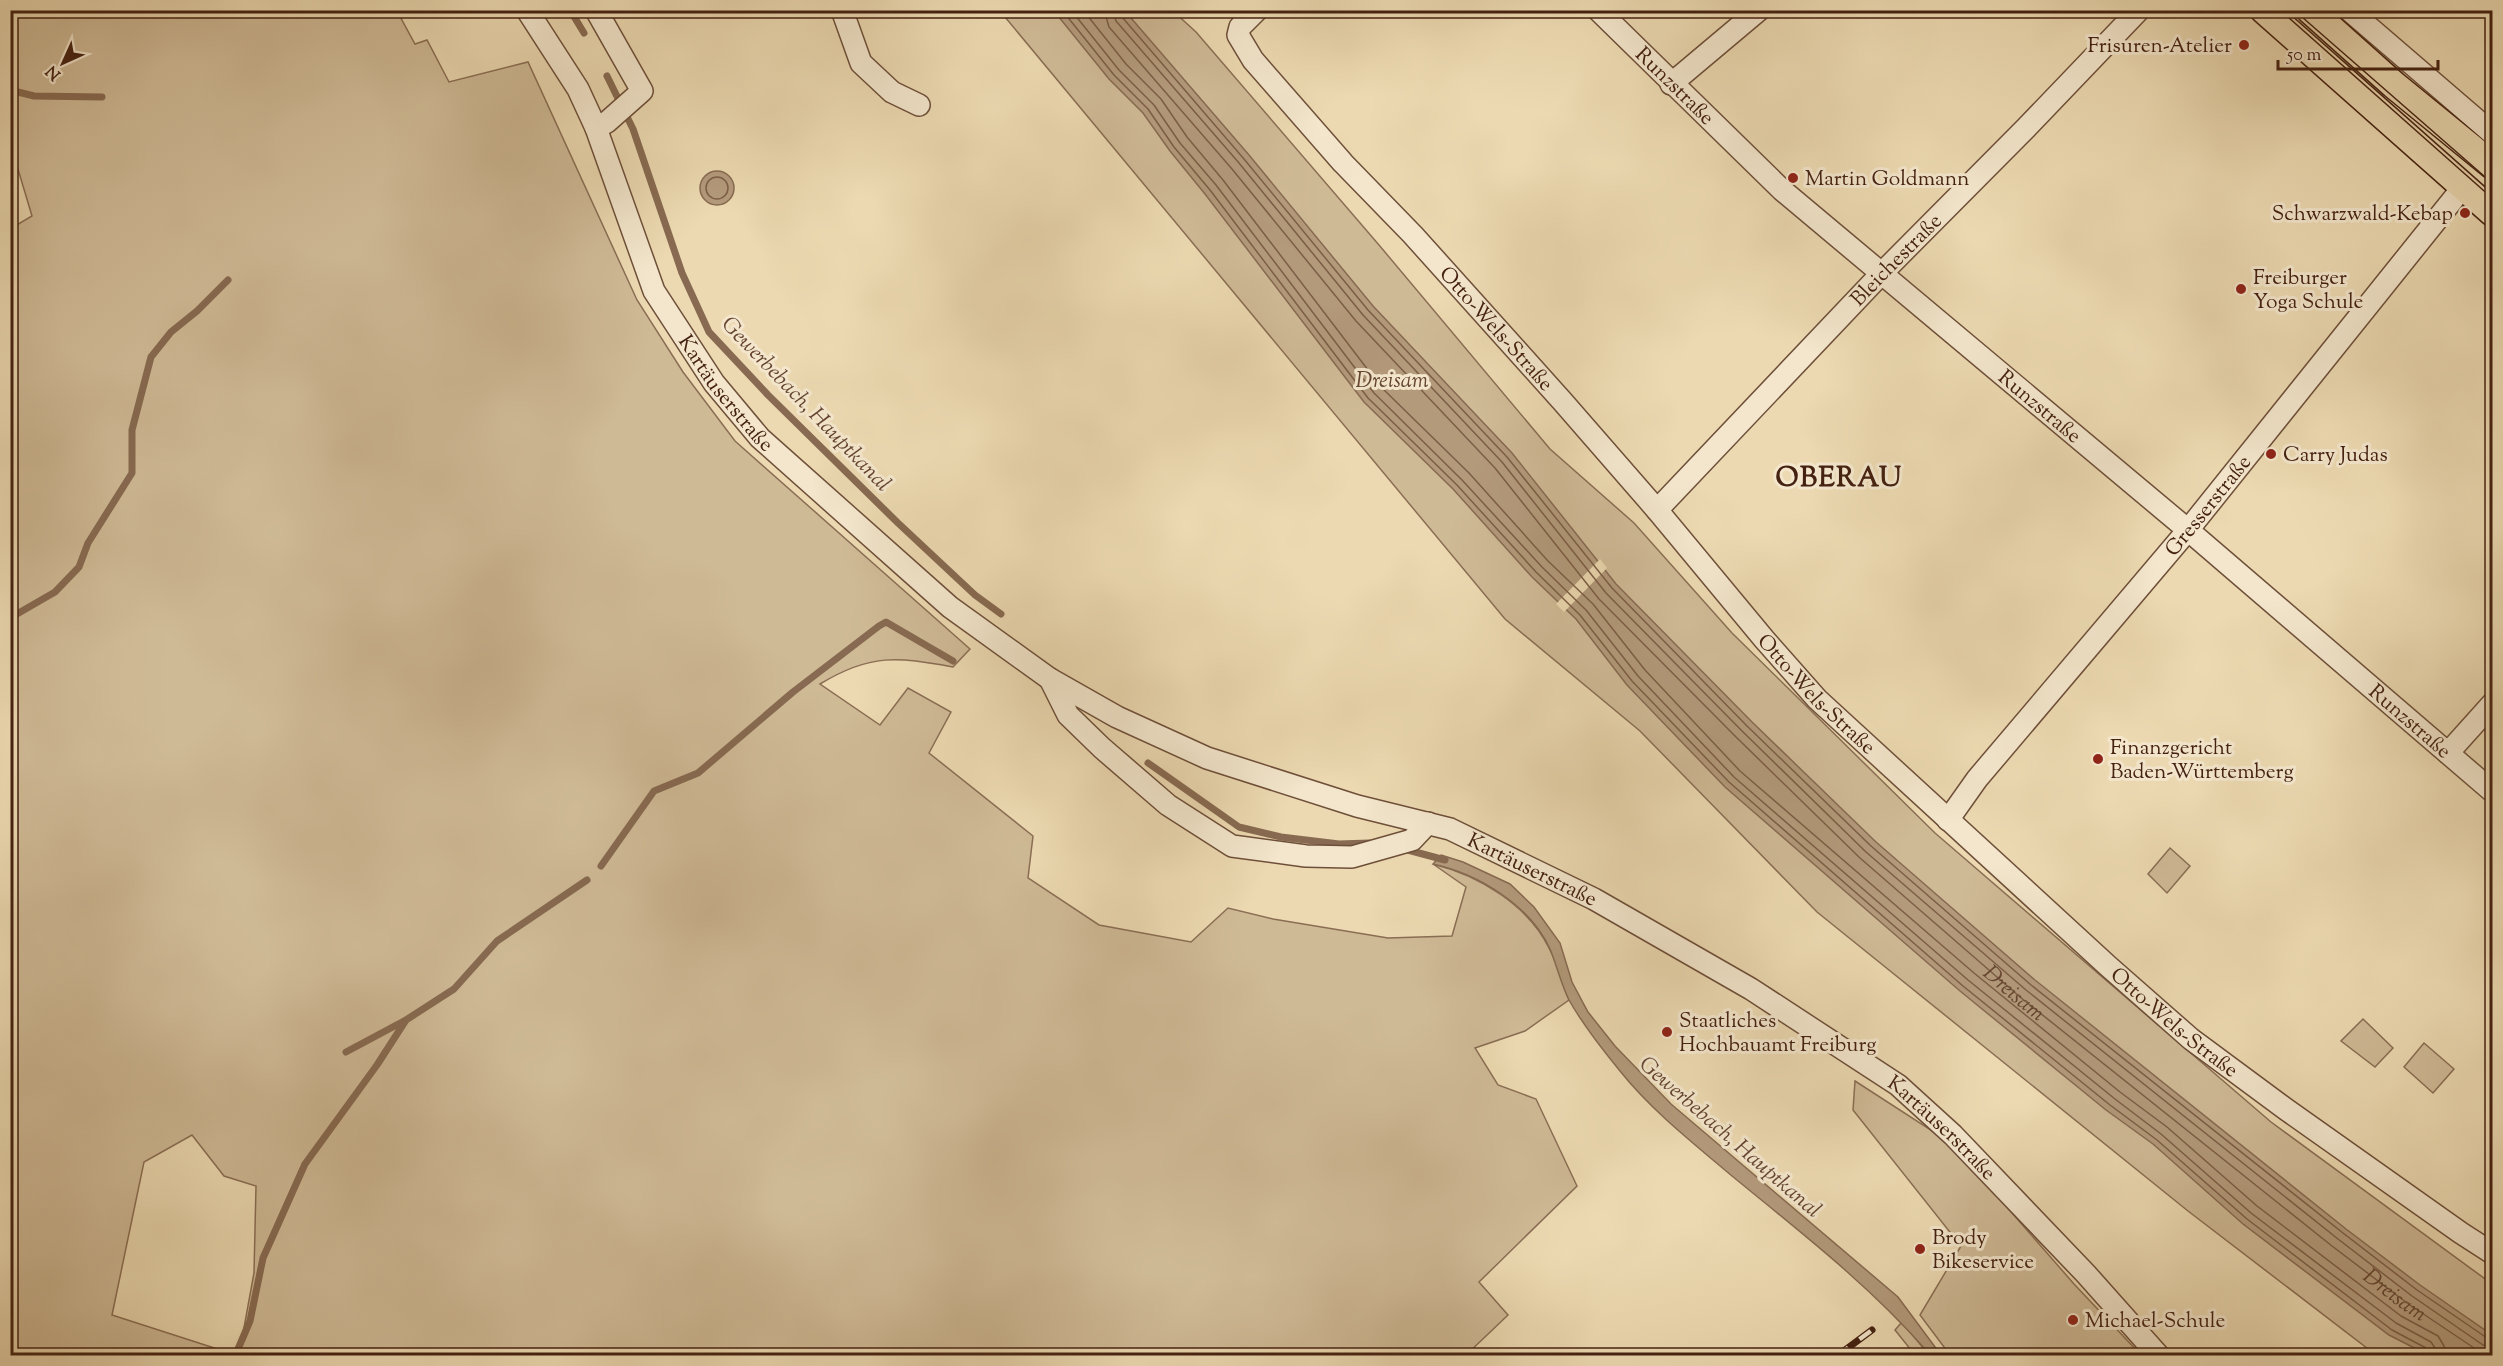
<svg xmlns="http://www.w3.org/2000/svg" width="2503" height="1366" viewBox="0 0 2503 1366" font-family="'Sorts Mill Goudy',serif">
	<rect width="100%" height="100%" fill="#ecd9b1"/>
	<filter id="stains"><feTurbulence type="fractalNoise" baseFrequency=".00333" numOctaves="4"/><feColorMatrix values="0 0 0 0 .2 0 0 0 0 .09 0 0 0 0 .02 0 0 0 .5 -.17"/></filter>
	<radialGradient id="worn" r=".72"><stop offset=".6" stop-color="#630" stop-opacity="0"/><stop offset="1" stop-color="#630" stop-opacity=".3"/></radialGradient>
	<!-- green -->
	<g fill="#cfba96" stroke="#8a6e54" stroke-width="1.5">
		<path d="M 348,10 L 349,15 L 359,11 L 397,11 L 415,44 L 427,40 L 449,82 L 528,62 L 637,300 L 683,372 L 735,441 L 970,649 L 953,667 C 897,657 871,653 820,684 L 880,725 L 908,688 L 951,712 L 929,753 L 1033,836 L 1028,878 L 1099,925 L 1191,942 L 1228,908 L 1273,919 L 1388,938 L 1452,936 L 1466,887 L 1433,864 C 1478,875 1528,905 1549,948 C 1558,964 1562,983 1569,1000 L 1525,1031 L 1475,1048 L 1498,1085 L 1536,1099 L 1577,1186 L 1479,1282 L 1508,1315 L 1465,1356 L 239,1355 L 254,1273 L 256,1186 L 224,1176 L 192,1135 L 144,1162 L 112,1315 L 236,1355 L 11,1355 L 10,229 L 32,216 L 11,146 L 11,11 Z"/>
		<polygon points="1000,11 1173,11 1196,32 1379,245 1550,449 1634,523 1732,633 1935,833 2271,1122 2492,1284 2492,1355 2376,1355 2188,1211 1817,912 1640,731 1505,619"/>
		<polygon points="2170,848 2190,866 2167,893 2148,874"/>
		<polygon points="2363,1019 2393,1048 2375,1067 2341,1041"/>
		<polygon points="2424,1043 2454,1069 2433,1093 2404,1067"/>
		<polygon points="1855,1081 1951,1143 2074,1284 2141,1355 1950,1355 1920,1315 1961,1246 1853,1110"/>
		<polygon points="1902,1322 1929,1355 1915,1355 1895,1330"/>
	</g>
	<!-- water -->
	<g fill="#b39a7b" stroke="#876a51" stroke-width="1.5">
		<polygon points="1054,11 1125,11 1249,155 1373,306 1512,453 1616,584 1752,722 1876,842 2035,980 2346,1229 2420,1285 2492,1335 2492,1355 2428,1355 2389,1335 2243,1224 2153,1144 2106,1110 1960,991 1725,787 1627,685 1576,619 1532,577 1453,489 1364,402 1205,194 1170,151 1143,113 1109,79"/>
		<circle cx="717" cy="188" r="17"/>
		<path d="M 1441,855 L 1463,862 L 1510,884 L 1534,907 L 1560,943 L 1572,982 L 1588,1012 L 1615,1046 L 1671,1104 L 1898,1297 L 1941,1355 L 1929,1355 L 1925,1349 C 1868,1284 1799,1231 1732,1176 C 1693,1143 1652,1111 1620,1071 C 1602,1049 1583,1025 1569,1000 C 1561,984 1557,966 1550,949 C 1530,905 1478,874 1433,864 Z"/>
	</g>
	<!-- pier -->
	<polygon fill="#ecd9b1" points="1600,559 1607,568 1564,612 1556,604"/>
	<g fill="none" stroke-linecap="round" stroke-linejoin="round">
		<!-- shore -->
		<g stroke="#7c5e46" stroke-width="1.5">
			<polyline points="1062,10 1114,75 1148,109 1174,147 1210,190 1368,398 1457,485 1536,572 1580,615 1632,681 1729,782 1963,986 2110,1105 2157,1140 2247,1219 2392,1330 2426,1348 2429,1356"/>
			<polyline points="1071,10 1119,70 1154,105 1180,143 1216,185 1374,393 1462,480 1542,567 1586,610 1638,676 1734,777 1968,980 2115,1099 2161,1134 2251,1213 2396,1323 2431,1342 2435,1348 2437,1356"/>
			<polyline points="1083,10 1126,64 1161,99 1187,137 1223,180 1381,387 1469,473 1548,561 1593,604 1645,670 1740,771 1974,973 2120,1092 2167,1127 2257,1206 2401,1316 2438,1336 2444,1346 2446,1356"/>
			<path id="s1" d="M 1104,10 L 1109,27 L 1232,169 L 1356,321 L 1495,468 L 1599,599 L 1736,737 L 1860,858 L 2020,997 L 2332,1246 L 2407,1303 L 2486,1356"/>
			<polyline points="1113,10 1116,21 1239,163 1363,315 1502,462 1606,593 1742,731 1866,852 2026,990 2338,1239 2412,1296 2483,1345 2492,1347"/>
			<polyline points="1121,10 1122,17 1244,159 1368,310 1507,457 1612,588 1747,726 1871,846 2031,985 2343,1233 2417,1290 2487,1338 2492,1339"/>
			<circle cx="717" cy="188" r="11"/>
		</g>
		<!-- stream -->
		<g stroke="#876a51" stroke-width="7">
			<polyline points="570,10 584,33"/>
			<polyline points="607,76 633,129 682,273 709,332 768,395 898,523 975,595 1001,614"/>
			<polyline points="10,90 34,96 102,97"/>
			<polyline points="10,618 55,592 79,567 88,543 132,473 132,430 151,357 171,332 197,311 228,280"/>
			<polyline points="1148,763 1239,827 1281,837 1339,844 1369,843"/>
			<polyline points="1404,849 1445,860"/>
			<polyline points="601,866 654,791 698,773 793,692 879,626 886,622 953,661"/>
			<polyline points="346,1052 404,1021"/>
			<polyline points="235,1356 250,1321 263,1258 305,1164 377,1065 406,1020 454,989 497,941 587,880"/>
		</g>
		<!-- minor casing -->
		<g stroke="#6e4f39" stroke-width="24">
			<g id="minor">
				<path id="s2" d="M 527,10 L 578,89 L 596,128 L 654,291 L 714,383 L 760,438 L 950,607 L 1050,679 L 1117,717 L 1207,758 L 1357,806 L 1450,829 L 1594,899 L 1751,989 L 1898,1085 L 1953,1135 L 2086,1274 L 2159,1356"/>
				<polyline points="596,10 642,91 607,122 596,128"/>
				<polyline points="842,10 861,63 892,92 919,105"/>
				<path id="s3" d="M 1257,10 L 1240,27 L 1238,35 L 1253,60 L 1343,163 L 1413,235 L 1563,402 L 1657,510 L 1764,639 L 1817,699 L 2108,966 L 2191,1039 L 2287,1110 L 2461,1233 L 2492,1253"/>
				<path id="s4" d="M 1598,10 L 1782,190 L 2188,530 L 2492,791"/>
				<polyline points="2349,10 2492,133"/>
				<polyline points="1671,84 1759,10"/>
				<path id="s5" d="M 1657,510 L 1881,274 L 2026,128 L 2139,10"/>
				<polyline points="1050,679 1068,715 1102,748 1168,805 1232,846 1306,856 1352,857 1412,840 1428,823"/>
				<polyline points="2448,753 2492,704"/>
				<path id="s6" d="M 1948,820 L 1977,779 L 2188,530 L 2463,187"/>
			</g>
		</g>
		<!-- major casing -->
		<g stroke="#442111" stroke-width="30">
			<g id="major">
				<polyline points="2264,10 2492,212"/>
				<polyline points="2310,10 2394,85 2492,165"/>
			</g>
		</g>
		<!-- minor -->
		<use href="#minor" stroke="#f3e6cc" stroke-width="21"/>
		<!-- major -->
		<use href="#major" stroke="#ecd9b1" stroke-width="27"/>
		<!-- tram -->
		<g stroke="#442111" stroke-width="1.5">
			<polyline points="2280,10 2492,198"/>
			<polyline points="2294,10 2492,183"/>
		</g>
		<!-- rail casing -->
		<g stroke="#442111" stroke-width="7">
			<polyline id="rail" points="1837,1356 1872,1330"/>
		</g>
		<!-- rail -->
		<use href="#rail" stroke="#f3e6cc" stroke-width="4.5" stroke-dasharray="14" stroke-linecap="butt"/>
	</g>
	<!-- markers -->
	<g fill="#8f2418" stroke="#f3e6cc" stroke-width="2">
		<circle cx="2244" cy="45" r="6"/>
		<circle cx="1793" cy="178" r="6"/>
		<circle cx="2465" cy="213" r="6"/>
		<circle cx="2241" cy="289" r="6"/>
		<circle cx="2271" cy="454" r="6"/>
		<circle cx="2098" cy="759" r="6"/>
		<circle cx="1667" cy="1032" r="6"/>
		<circle cx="1920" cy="1249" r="6"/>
		<circle cx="2073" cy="1320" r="6"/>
	</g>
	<g text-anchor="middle" stroke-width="6" stroke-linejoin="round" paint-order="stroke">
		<!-- poi labels -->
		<g font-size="21" fill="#442111" stroke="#f3e6cc" text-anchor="start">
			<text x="2232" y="52" text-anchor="end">Frisuren-Atelier</text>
			<text x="1805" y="185">Martin Goldmann</text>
			<text x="2453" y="220" text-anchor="end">Schwarzwald-Kebap</text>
			<text x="2253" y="284">Freiburger<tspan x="2253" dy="24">Yoga Schule</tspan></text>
			<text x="2283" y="461">Carry Judas</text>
			<text x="2110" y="754">Finanzgericht<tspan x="2110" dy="24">Baden-Württemberg</tspan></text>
			<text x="1679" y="1027">Staatliches<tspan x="1679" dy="24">Hochbauamt Freiburg</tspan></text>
			<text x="1932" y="1244">Brody<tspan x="1932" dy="24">Bikeservice</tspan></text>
			<text x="2085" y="1327">Michael-Schule</text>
		</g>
		<!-- street labels -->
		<g font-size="21" fill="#442111" stroke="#f3e6cc">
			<text dy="7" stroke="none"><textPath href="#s4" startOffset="108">Runzstraße</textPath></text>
			<text dy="7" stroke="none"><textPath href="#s5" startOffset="346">Bleichestraße</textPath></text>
			<text dy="7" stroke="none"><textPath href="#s3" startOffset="424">Otto-Wels-Straße</textPath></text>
			<text dy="7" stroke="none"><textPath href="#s2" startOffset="435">Kartäuserstraße</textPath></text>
			<text dy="7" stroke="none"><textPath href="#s4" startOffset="594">Runzstraße</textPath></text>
			<text dy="7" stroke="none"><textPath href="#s6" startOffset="408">Gresserstraße</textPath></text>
			<text dy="7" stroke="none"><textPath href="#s3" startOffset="910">Otto-Wels-Straße</textPath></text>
			<text dy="7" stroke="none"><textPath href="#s4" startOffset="1080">Runzstraße</textPath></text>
			<text dy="7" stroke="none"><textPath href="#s2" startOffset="1390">Kartäuserstraße</textPath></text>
			<text dy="7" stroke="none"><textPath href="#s3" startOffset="1396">Otto-Wels-Straße</textPath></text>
			<text dy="7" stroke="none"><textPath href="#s2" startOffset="1876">Kartäuserstraße</textPath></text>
		</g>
		<!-- water labels -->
		<g font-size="22" font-style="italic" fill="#654531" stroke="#f3e6cc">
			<text x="1392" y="387">Dreisam</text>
			<text transform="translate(807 403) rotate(46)" y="8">Gewerbebach, Hauptkanal</text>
			<text dy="8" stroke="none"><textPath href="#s1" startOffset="1344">Dreisam</textPath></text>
			<text transform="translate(1731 1136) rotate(41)" y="8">Gewerbebach, Hauptkanal</text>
			<text dy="8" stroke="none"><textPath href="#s1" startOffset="1830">Dreisam</textPath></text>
		</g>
		<!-- district labels -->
		<g font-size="27" font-weight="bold" letter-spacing="1.5" fill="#442111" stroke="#f3e6cc">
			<text x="1839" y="486">OBERAU</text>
		</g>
	</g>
	<!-- margin -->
	<rect width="2503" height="1366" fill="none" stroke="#ecd9b1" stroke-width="36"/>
	<rect x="12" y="12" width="2479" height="1342" fill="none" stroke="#442111" stroke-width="3"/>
	<rect x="18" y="18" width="2467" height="1330" fill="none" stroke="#442111" stroke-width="1.5"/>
	<!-- north arrow -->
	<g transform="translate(63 63) rotate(225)" stroke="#f3e6cc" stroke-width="4.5" paint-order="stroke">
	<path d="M0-4.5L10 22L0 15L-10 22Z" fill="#442111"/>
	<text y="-9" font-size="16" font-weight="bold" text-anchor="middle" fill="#442111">N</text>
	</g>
	<!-- scale -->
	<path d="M2278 60v9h160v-9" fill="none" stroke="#442111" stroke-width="3"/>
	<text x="2287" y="60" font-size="18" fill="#442111" stroke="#f3e6cc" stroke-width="4.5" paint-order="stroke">50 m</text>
	<rect width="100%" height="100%" filter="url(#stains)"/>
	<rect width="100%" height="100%" fill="url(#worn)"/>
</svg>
